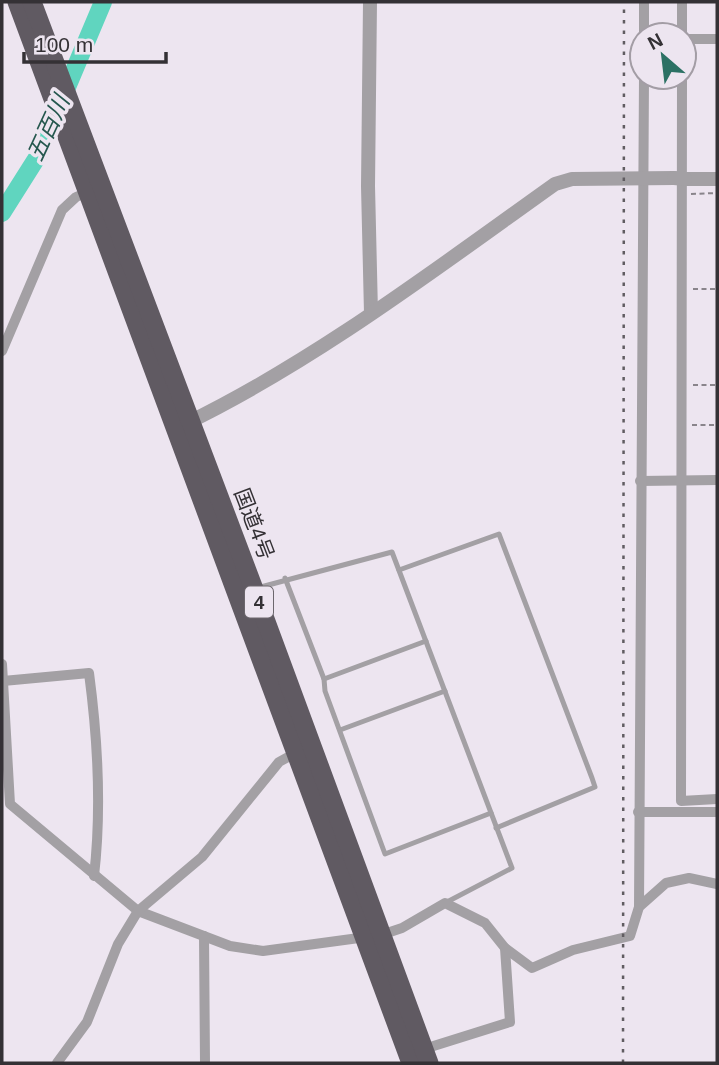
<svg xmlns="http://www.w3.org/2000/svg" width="719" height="1065" viewBox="0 0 719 1065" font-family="Helvetica,'Noto Sans JP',sans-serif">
	<rect width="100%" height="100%" fill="#ede5f0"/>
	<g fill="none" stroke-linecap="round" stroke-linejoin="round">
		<!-- river -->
		<polyline stroke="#60d5bf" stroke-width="18" points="2,213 38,156 103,2"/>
		<!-- path -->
		<g stroke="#89848b" stroke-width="2" stroke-dasharray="5 3.5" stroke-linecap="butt">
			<polyline points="691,194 717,193"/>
			<polyline points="693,289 717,289"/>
			<polyline points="693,385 717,385"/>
			<polyline points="692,425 717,425"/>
		</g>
		<!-- service -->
		<g stroke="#a3a0a4" stroke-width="5">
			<polyline points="399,570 499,534 592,778 595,787 496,828"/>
			<polyline points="285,578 324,679 325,691 385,854 491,813"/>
			<polyline points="257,588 392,552 512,868 445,903"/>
			<polyline points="324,679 426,641"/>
			<polyline points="340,730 445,691"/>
		</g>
		<!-- minor -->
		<g stroke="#a3a0a4" stroke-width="10">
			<polyline points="644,2 644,35"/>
			<polyline points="682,2 682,35"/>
			<polyline points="684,39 717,39"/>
			<polyline points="682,77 681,801 717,799"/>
			<polyline points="2,351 62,210 76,197 88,192"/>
			<polyline points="640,481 717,480"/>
			<polyline points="2,664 10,804 138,911 230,946 263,951 381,935 402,928 445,903 485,923 505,948 532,968 573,950 630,936 639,907 666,883 689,878 717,884"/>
			<path d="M 3,681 L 89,673 C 98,741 102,807 94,876"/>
			<polyline points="638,812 717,812"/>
			<polyline points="639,907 644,77"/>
			<polyline points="204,936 205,1063"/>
			<polyline points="424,1049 510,1022 505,948"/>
			<polyline points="57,1063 87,1022 118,944 138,911 202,857 279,762 297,752"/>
		</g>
		<!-- tertiary -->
		<g stroke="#a3a0a4" stroke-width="14">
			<polyline points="370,2 368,186 371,313"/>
			<polyline points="685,179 717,179"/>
			<path d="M 185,424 C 315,361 437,268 555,184 L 572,179 L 674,178"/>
		</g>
		<!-- trunk -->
		<g stroke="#605a62" stroke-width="19">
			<polyline points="17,2 411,1063"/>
			<polyline points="32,2 254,589 429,1063"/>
		</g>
		<!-- rail -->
		<polyline stroke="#605c61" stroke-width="2.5" stroke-dasharray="3.5 7" stroke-linecap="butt" points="623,1063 624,2"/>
		<!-- tertiary-bridge -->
		<polyline stroke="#a3a0a4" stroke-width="14" points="674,178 685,179"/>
	</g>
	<g text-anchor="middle" stroke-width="7" stroke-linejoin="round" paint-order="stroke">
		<!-- shield labels -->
		<rect fill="#ede5f0" stroke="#6c676d" stroke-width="2" x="245" y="586.5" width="28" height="31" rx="5"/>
		<g font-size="19" font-weight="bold" fill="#343135">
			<text x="259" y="609">4</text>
		</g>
		<!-- street labels -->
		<g font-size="21" fill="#343135" stroke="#ede5f0">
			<text transform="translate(254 524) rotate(69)" y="7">国道4号</text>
		</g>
		<!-- water labels -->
		<g font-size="23" font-style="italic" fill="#25574e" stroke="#ede5f0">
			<text transform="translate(48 128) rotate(-65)" y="8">五百川</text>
		</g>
	</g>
	<!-- border -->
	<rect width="719" height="1065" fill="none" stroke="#343135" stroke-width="7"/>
	<!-- north arrow -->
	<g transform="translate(663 56) rotate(332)"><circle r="33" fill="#ede5f0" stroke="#a39da5" stroke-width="2"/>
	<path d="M0-5L12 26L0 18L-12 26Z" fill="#2c7164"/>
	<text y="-10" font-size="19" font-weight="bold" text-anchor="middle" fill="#343135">N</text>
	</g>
	<!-- scale -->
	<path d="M24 52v10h142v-10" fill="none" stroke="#343135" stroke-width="3.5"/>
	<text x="35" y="52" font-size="21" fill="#343135" stroke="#ede5f0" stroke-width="5" paint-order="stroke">100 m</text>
</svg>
